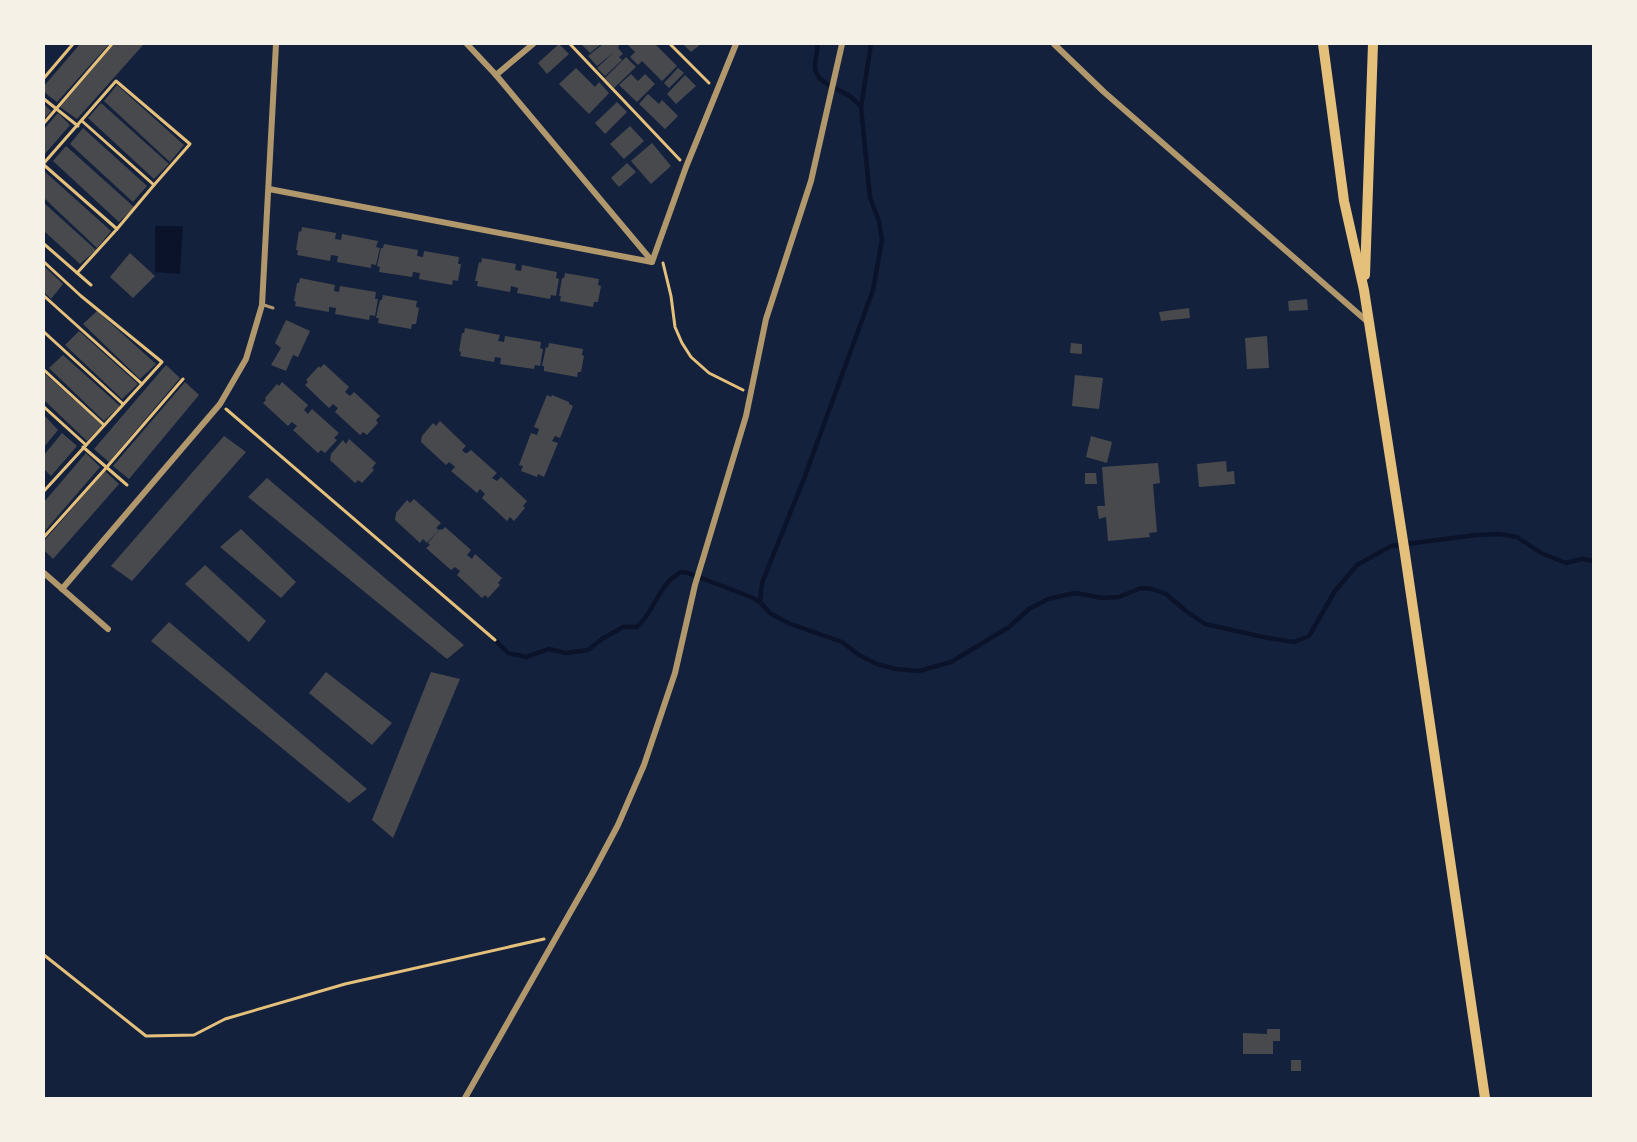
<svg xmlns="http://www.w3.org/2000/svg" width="1637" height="1142" viewBox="0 0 1637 1142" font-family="'Noto Serif',serif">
	<rect width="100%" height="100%" fill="#14213d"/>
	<!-- water -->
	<polygon fill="#0b132b" points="155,226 183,226 180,274 155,272"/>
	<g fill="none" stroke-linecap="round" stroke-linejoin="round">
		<!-- stream -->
		<g stroke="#0b132b" stroke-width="4.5">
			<polyline points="861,107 871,44"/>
			<path d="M 760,602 L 762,583 L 805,476 L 873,290 L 882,240 L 879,221 L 870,198 L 861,107 C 858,104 855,100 851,97 C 840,89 821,85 816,72 C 812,63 819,53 817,44"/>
			<path d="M 495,640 L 508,653 L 526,657 L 549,649 L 566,653 L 588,650 L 602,639 L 623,627 L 637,627 C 656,610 658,584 681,572 L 688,573 L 751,597 L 760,602 L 770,613 L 788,623 L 842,642 L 859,655 L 877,664 L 896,669 L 919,671 L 951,662 L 1009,627 L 1029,609 L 1048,599 L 1075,593 L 1103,598 L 1119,597 L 1141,588 L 1152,589 L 1166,594 L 1186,611 L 1205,624 L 1263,637 L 1294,642 L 1309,636 L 1335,591 L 1357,565 L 1391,546 L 1476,535 L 1499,534 L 1517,537 L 1541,553 L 1566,563 L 1582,559 L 1594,561"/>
		</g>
	</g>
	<!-- building -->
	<g fill="#48494c">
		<polygon points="80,44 109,44 57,102 44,92 44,86"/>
		<polygon points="114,44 144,44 77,119 60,107"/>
		<polygon points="559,44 569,54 547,74 538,63"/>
		<polygon points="581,44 601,44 590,53"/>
		<polygon points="603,44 617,44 619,46 618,48 623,54 619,57 622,60 605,76 597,68 614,52 597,66 588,56"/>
		<polygon points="627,44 655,44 677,66 662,81 642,61 638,65 630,57 635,52"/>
		<polygon points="683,44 701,44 691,52"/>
		<polygon points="626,57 636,67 614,88 605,78"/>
		<polygon points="576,68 595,87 599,82 609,93 589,114 559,84"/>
		<polygon points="678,68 684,73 669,88 664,83"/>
		<polygon points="631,74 638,81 645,74 655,84 637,102 619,85"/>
		<polygon points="685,75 696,86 676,104 667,94"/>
		<polygon points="117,85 184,145 170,162 104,101"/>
		<polygon points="648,94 659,104 662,100 678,116 665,129 639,104"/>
		<polygon points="617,102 627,112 605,134 595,123"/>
		<polygon points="101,103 169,164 154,179 88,118"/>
		<polygon points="44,104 51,111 44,119"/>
		<polygon points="58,113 70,125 44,155 44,129"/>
		<polygon points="630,126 644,141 624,159 610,144"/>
		<polygon points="83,128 147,186 133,202 70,144"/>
		<polygon points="652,143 671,166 651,184 631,161"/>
		<polygon points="66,146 134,207 119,222 53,161"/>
		<polygon points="627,163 636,172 619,187 611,178"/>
		<polygon points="44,171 111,231 97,248 44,198"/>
		<polygon points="44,203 96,250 80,264 44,231"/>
		<polygon points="302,227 336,233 335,239 341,240 342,234 378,241 376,247 380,248 376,265 371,264 371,268 337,262 338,256 331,255 330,261 297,255 298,250 296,250 299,231 301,232"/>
		<polygon points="384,244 418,250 417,256 423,257 424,251 459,257 458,264 461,264 458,281 453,280 452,285 419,279 420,273 413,272 412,277 379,272 380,267 377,266 381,248 383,248"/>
		<polygon points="130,253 155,276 133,298 110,277"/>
		<polygon points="482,258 516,264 515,270 521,271 522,265 557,272 556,278 559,279 556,296 551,295 550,299 517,293 518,288 511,286 510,292 477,286 478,281 475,281 479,262 481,263"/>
		<polygon points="44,266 63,284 51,299 44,292"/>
		<polygon points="565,273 599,279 598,285 601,286 598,302 594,302 593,307 560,301 561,296 559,296 562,278 564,278"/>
		<polygon points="300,278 335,285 334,291 339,292 340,286 376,292 375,299 378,299 375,316 370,315 369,320 335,314 336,308 329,307 329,312 295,306 296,302 294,301 297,283 299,283"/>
		<polygon points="383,295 417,301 416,307 419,308 416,324 412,324 411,329 378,323 379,318 376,318 380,300 382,300"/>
		<polygon points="1307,299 1308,310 1289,311 1288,301"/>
		<polygon points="1189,308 1190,318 1161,321 1159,312"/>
		<polygon points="97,311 156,364 140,379 83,324"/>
		<polygon points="286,320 310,331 298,357 293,355 286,371 271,365 281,348 275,343"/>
		<polygon points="465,328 500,335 498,341 504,342 505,336 541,342 540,348 543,349 540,366 535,365 534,369 500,364 501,358 495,357 494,362 460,356 461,352 459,351 462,333 464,333"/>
		<polygon points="79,331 138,384 122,399 65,345"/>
		<polygon points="1267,336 1269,368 1247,369 1245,338"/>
		<polygon points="549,343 583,349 582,355 584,356 581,372 578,372 577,377 544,371 544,366 542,366 546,347 548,348"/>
		<polygon points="1071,343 1082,344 1082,354 1070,353"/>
		<polygon points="63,355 120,406 104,421 49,368"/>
		<polygon points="324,364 349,387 345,392 350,396 354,392 380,416 376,420 378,423 367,435 363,432 360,435 335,412 338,408 333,404 329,408 305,385 308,382 306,380 319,366 320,368"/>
		<polygon points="166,365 180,378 109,462 94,449"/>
		<polygon points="44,373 102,425 87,441 44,400"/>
		<polygon points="1075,375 1103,378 1099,409 1072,406"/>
		<polygon points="185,382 199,395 129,479 113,466"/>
		<polygon points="282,382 308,405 304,410 308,414 312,409 339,433 334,438 337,440 325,453 321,450 318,453 293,430 297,426 292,422 288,426 263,403 266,400 265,398 277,384 279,386"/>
		<polygon points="547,395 551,397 552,395 569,402 569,404 573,406 560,438 555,436 552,441 558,443 544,477 538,474 537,477 521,471 523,466 519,465 531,433 537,435 539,429 534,427"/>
		<polygon points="44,415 58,430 44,447"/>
		<polygon points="440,421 466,446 462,450 465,453 467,453 471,450 497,473 492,478 497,481 501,477 527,501 523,506 525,508 514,521 510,517 507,521 482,498 485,494 480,489 477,493 451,471 455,467 453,465 449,462 446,465 421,442 422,436 433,423 436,426"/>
		<polygon points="62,433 77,446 51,476 44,469 44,455"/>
		<polygon points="224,436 246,452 132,581 111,566"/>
		<polygon points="1091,436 1112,442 1107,463 1086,457"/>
		<polygon points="349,439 376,463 372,468 374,470 362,483 358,480 355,483 330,460 331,454 343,440 346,444"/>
		<polygon points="86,453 100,467 44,532 44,502"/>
		<polygon points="1226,461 1227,472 1234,471 1235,484 1199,487 1197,464"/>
		<polygon points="1158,463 1160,483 1153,484 1157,532 1149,533 1150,537 1108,541 1106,517 1099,519 1097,506 1105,506 1102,467"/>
		<polygon points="105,471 119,484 53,559 44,550 44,541"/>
		<polygon points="1085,473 1096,473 1097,484 1085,484"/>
		<polygon points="267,478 464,645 447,659 248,497"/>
		<polygon points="414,499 441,523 436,528 439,530 427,543 423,539 420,543 395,520 396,513 407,500 410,503"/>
		<polygon points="445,527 471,550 467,555 472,559 475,554 502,578 498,583 500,585 488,598 485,595 482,598 457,575 460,571 455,567 451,570 426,548 430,545 428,543 440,529 442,530"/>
		<polygon points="241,529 296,582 281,598 220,547"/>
		<polygon points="205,565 266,621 249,642 185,584"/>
		<polygon points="169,622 367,789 349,803 151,641"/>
		<polygon points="326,672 392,723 372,745 309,693"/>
		<polygon points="431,672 460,679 393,838 372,820"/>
		<polygon points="1267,1029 1280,1029 1280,1041 1273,1041 1273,1054 1243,1054 1243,1033 1267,1034"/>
		<rect x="1291" y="1060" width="10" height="11"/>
	</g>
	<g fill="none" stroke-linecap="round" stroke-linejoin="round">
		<!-- path -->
		<g stroke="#e5c07b" stroke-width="3">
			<polyline points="570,44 680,160"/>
			<polyline points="670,44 709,83"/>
			<polyline points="44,78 73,44"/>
			<polyline points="44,99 78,126"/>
			<polyline points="44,123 112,44"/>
			<polyline points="44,163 116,81 190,144 154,185"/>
			<polyline points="44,165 117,229 154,185 82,121"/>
			<polyline points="44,244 91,285"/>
			<polyline points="44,262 81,296 162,362 142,384 44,296"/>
			<polyline points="663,263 671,296 675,327 682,343 691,357 709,373 743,390"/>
			<polyline points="77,273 117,229"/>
			<polyline points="44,332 123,404"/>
			<polyline points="44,370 104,425"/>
			<polyline points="44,407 86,445"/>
			<polyline points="226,409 495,640"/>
			<polyline points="83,447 127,485"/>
			<polyline points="44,491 142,384"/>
			<polyline points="44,537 106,468 183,379"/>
			<polyline points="44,955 146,1036 194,1035 225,1019 345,984 544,939"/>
		</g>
		<!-- service -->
		<polyline stroke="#b1986c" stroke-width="3" points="264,305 273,308"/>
		<!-- minor -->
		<g stroke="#b1986c" stroke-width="6">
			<polyline points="467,44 496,75 652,261"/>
			<polyline points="1054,44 1104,92 1369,323"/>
			<polyline points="496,75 533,44"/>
			<polyline points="269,189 652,262"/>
			<polyline points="652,262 686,167 736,44"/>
			<polyline points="44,573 108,629"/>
			<polyline points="62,589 220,404 246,359 262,305 276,44"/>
			<polyline points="465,1098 592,874 618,825 644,765 675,673 695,585 746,416 766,319 811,181 842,44"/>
		</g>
		<!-- primary -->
		<g stroke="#e5c07b" stroke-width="10">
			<polyline points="1323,44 1344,201 1364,290 1405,554 1485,1098"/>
			<polyline points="1365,275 1373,44"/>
		</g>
	</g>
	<!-- border -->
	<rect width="1637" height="1142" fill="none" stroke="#f6f1e7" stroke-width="90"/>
</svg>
